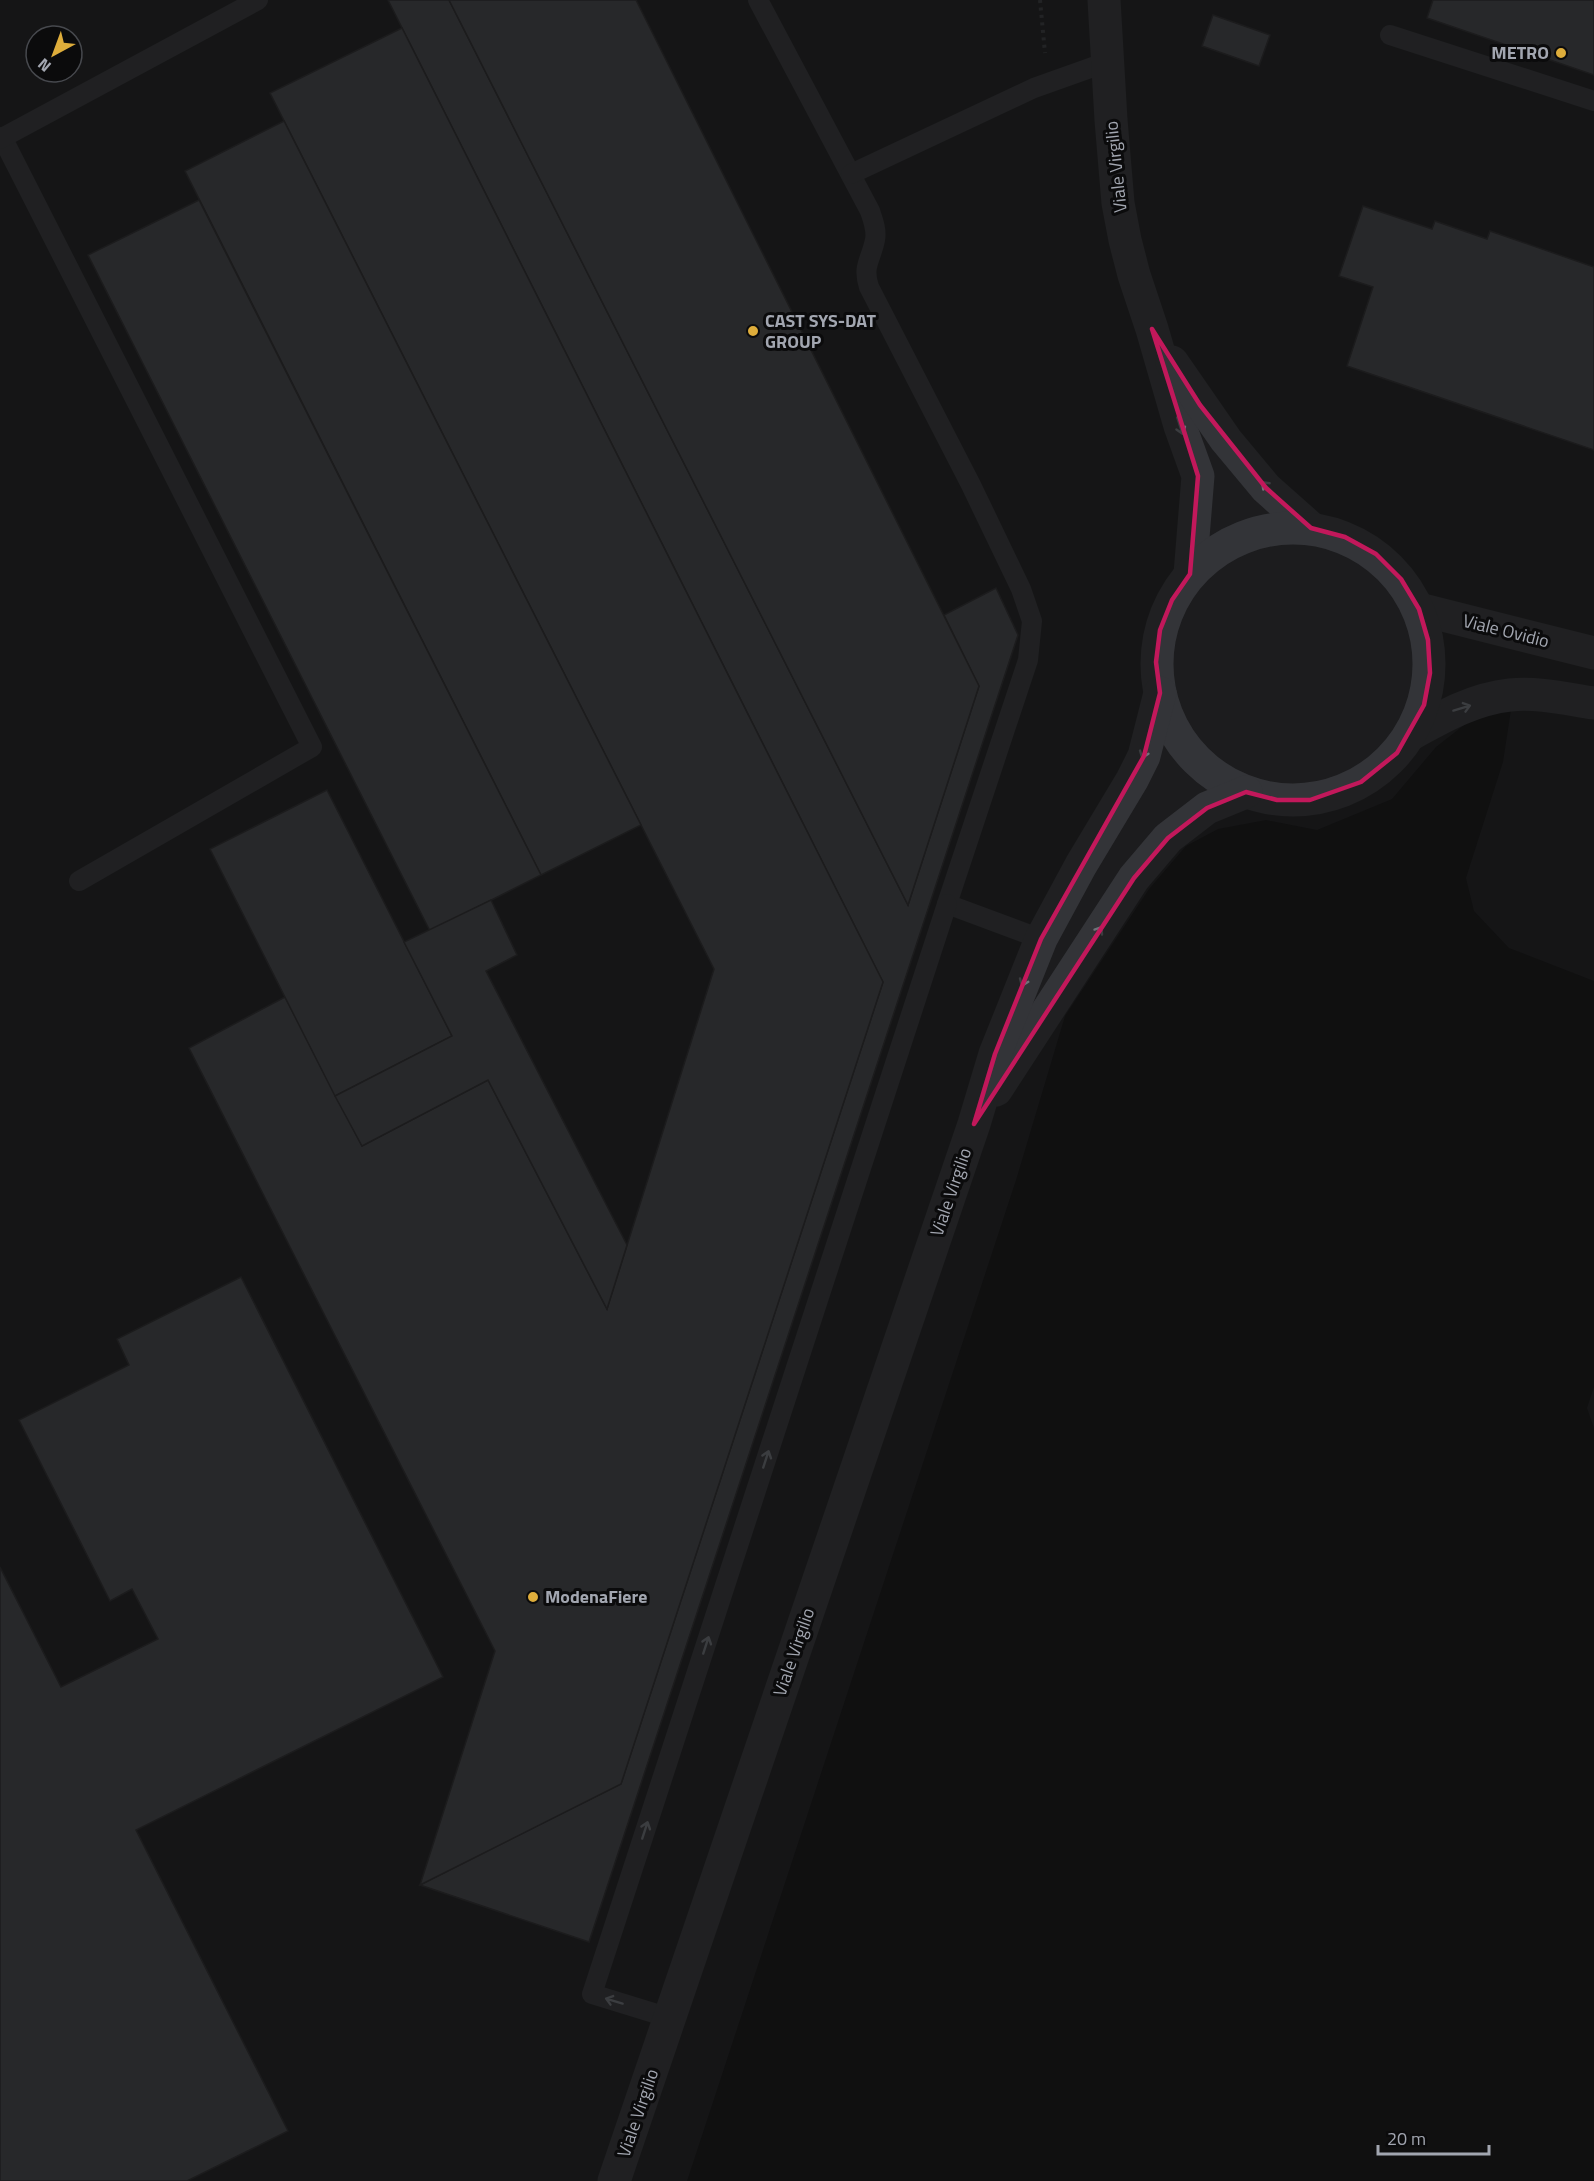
<svg xmlns="http://www.w3.org/2000/svg" width="1594" height="2181" viewBox="0 0 1594 2181" font-family="'Titillium Web',sans-serif">
	<rect width="100%" height="100%" fill="#101011"/>
	<!-- built -->
	<g fill="#1c1c1e" fill-rule="evenodd">
		<path d="M 0,0 L 1594,0 L 1594,981 L 1509,948 L 1474,911 L 1466,878 L 1503,762 L 1511,710 L 1473,718 L 1436,747 L 1392,799 L 1317,830 L 1266,820 L 1218,829 L 1186,846 L 1149,889 L 1065,1016 L 1016,1180 L 687,2181 L 0,2181 ZM 36,36 L 72,36 L 72,72 L 36,72 Z"/>
		<polygon points="1594,1387 1594,1428 1587,1408"/>
	</g>
	<!-- building -->
	<g fill="#444549" stroke="#2a2a2d" stroke-width="1.5">
		<polygon points="388,0 449,0 908,905 979,686 944,615 996,588 1018,635 589,1942 420,1885 621,1784 883,982"/>
		<polygon points="449,0 636,0 979,686 908,905"/>
		<polygon points="1433,0 1594,0 1594,75 1427,18"/>
		<polygon points="1213,15 1270,35 1259,66 1202,46"/>
		<polygon points="402,28 883,982 621,1784 420,1885 495,1651 189,1048 285,997 362,1146 488,1080 607,1309 714,969 270,93"/>
		<polygon points="284,121 641,825 541,875 185,171"/>
		<polygon points="199,200 541,875 430,931 88,255"/>
		<polygon points="1363,206 1432,229 1435,221 1487,239 1490,231 1594,267 1594,450 1347,366 1373,287 1339,276"/>
		<polygon points="327,790 452,1036 335,1096 210,849"/>
		<polygon points="491,900 517,955 486,971 627,1245 607,1309 488,1080 362,1146 335,1096 452,1036 404,942"/>
		<polygon points="241,1277 443,1677 136,1830 288,2131 187,2181 0,2181 0,1567 61,1687 158,1639 132,1589 110,1601 19,1420 129,1365 117,1339"/>
	</g>
	<g fill="none" stroke-linecap="round" stroke-linejoin="round">
		<!-- path -->
		<polyline stroke="#393b3e" stroke-width="4" stroke-dasharray="3 4.5" stroke-linecap="butt" points="1040,0 1045,53"/>
		<!-- service -->
		<g stroke="#333438" stroke-width="20">
			<path d="M 758,0 L 870,211 C 873,220 877,230 875,240 C 871,260 862,266 869,287 L 971,485 L 1021,589 L 1032,621 L 1028,660 L 947,904 L 1041,939"/>
			<polyline points="1390,35 1594,101"/>
			<polyline points="2,137 312,747 79,881"/>
			<polyline points="0,139 258,0"/>
			<polyline points="851,174 1034,88 1107,62"/>
			<polyline points="670,2018 592,1994 947,904"/>
		</g>
		<!-- minor -->
		<g stroke="#333438" stroke-width="33">
			<polyline points="1419,609 1594,653"/>
			<path d="M 1411,734 C 1442,717 1473,699 1510,695 C 1538,692 1567,699 1594,703"/>
		</g>
		<!-- tertiary -->
		<g stroke="#333438" stroke-width="33">
			<polyline points="1104,0 1111,120 1118,203 1125,240 1134,275 1152,329 1180,426 1198,476 1190,574"/>
			<polyline points="1172,362 1226,440 1266,488 1311,528"/>
			<circle cx="1293" cy="664" r="136"/>
			<polyline points="996,1090 1134,878 1168,838 1207,808 1246,792"/>
			<polyline points="614,2181 974,1124 995,1054 1041,939 1081,865 1132,780 1144,756 1160,693"/>
		</g>
	</g>
	<!-- one-way arrows -->
	<defs><path id="oneway-shaft" d="M-6 0H5M1.5-3L5.5 0L1.5 3" fill="none" stroke-width="1.6" stroke-linecap="round" stroke-linejoin="round" transform="scale(1.5)"/></defs>
	<g stroke="#70737a">
		<use href="#oneway-shaft" transform="translate(1180 426) rotate(72)"/>
		<use href="#oneway-shaft" transform="translate(1268 488) rotate(-135)"/>
		<use href="#oneway-shaft" transform="translate(1462 708) rotate(-17)"/>
		<use href="#oneway-shaft" transform="translate(1145 750) rotate(110)"/>
		<use href="#oneway-shaft" transform="translate(1097 934) rotate(-56)"/>
		<use href="#oneway-shaft" transform="translate(1025 978) rotate(112)"/>
		<use href="#oneway-shaft" transform="translate(766 1459) rotate(-72)"/>
		<use href="#oneway-shaft" transform="translate(706 1645) rotate(-72)"/>
		<use href="#oneway-shaft" transform="translate(645 1830) rotate(-72)"/>
		<use href="#oneway-shaft" transform="translate(614 2001) rotate(-163)"/>
	</g>
	<!-- marked area -->
	<path d="M0 0H1594V2181H0ZM 1152,329 L 1200,405 L 1266,488 L 1311,528 L 1345,537 L 1376,554 L 1401,579 L 1419,609 L 1428,640 L 1430,673 L 1424,705 L 1397,753 L 1361,782 L 1310,800 L 1277,800 L 1246,792 L 1207,808 L 1168,838 L 1134,878 L 974,1124 L 995,1054 L 1041,939 L 1144,756 L 1160,693 L 1156,662 L 1160,630 L 1172,600 L 1190,574 L 1198,476 Z" fill="#101011" fill-opacity=".55" fill-rule="evenodd"/>
	<path fill="none" stroke="#c2185b" stroke-width="4.5" stroke-linejoin="round" d="M 1152,329 L 1200,405 L 1266,488 L 1311,528 L 1345,537 L 1376,554 L 1401,579 L 1419,609 L 1428,640 L 1430,673 L 1424,705 L 1397,753 L 1361,782 L 1310,800 L 1277,800 L 1246,792 L 1207,808 L 1168,838 L 1134,878 L 974,1124 L 995,1054 L 1041,939 L 1144,756 L 1160,693 L 1156,662 L 1160,630 L 1172,600 L 1190,574 L 1198,476 Z"/>
	<!-- markers -->
	<g fill="#dead3b" stroke="#0b0b0c" stroke-width="2">
		<circle cx="1561" cy="53" r="6"/>
		<circle cx="753" cy="331" r="6"/>
		<circle cx="533" cy="1597" r="6"/>
	</g>
	<g text-anchor="middle" stroke-width="6" stroke-linejoin="round" paint-order="stroke">
		<!-- poi labels -->
		<g font-size="18" font-weight="bold" fill="#a2a6b0" stroke="#0b0b0c" text-anchor="start">
			<text x="1549" y="59" text-anchor="end">METRO</text>
			<text x="765" y="327">CAST SYS-DAT<tspan x="765" dy="21">GROUP</tspan></text>
			<text x="545" y="1603">ModenaFiere</text>
		</g>
		<!-- street labels -->
		<g font-size="18" fill="#a2a6b0" stroke="#0b0b0c">
			<text transform="translate(1116 167) rotate(-96)" y="6">Viale Virgilio</text>
			<text transform="translate(1506 631) rotate(14)" y="6">Viale Ovidio</text>
			<text transform="translate(951 1192) rotate(-71)" y="6">Viale Virgilio</text>
			<text transform="translate(794 1652) rotate(-71)" y="6">Viale Virgilio</text>
			<text transform="translate(638 2113) rotate(-71)" y="6">Viale Virgilio</text>
		</g>
	</g>
	<!-- north arrow -->
	<g transform="translate(54 54) rotate(221)"><circle r="28" fill="#0b0b0c" stroke="#47494e" stroke-width="1.5"/>
	<path d="M0-4.5L10 22L0 15L-10 22Z" fill="#dead3b"/>
	<text y="-9" font-size="16" font-weight="bold" text-anchor="middle" fill="#a2a6b0">N</text>
	</g>
	<!-- scale -->
	<path d="M1378 2145v9h111v-9" fill="none" stroke="#a2a6b0" stroke-width="3"/>
	<text x="1387" y="2145" font-size="18" fill="#a2a6b0" stroke="#0b0b0c" stroke-width="4.5" paint-order="stroke">20 m</text>
</svg>
